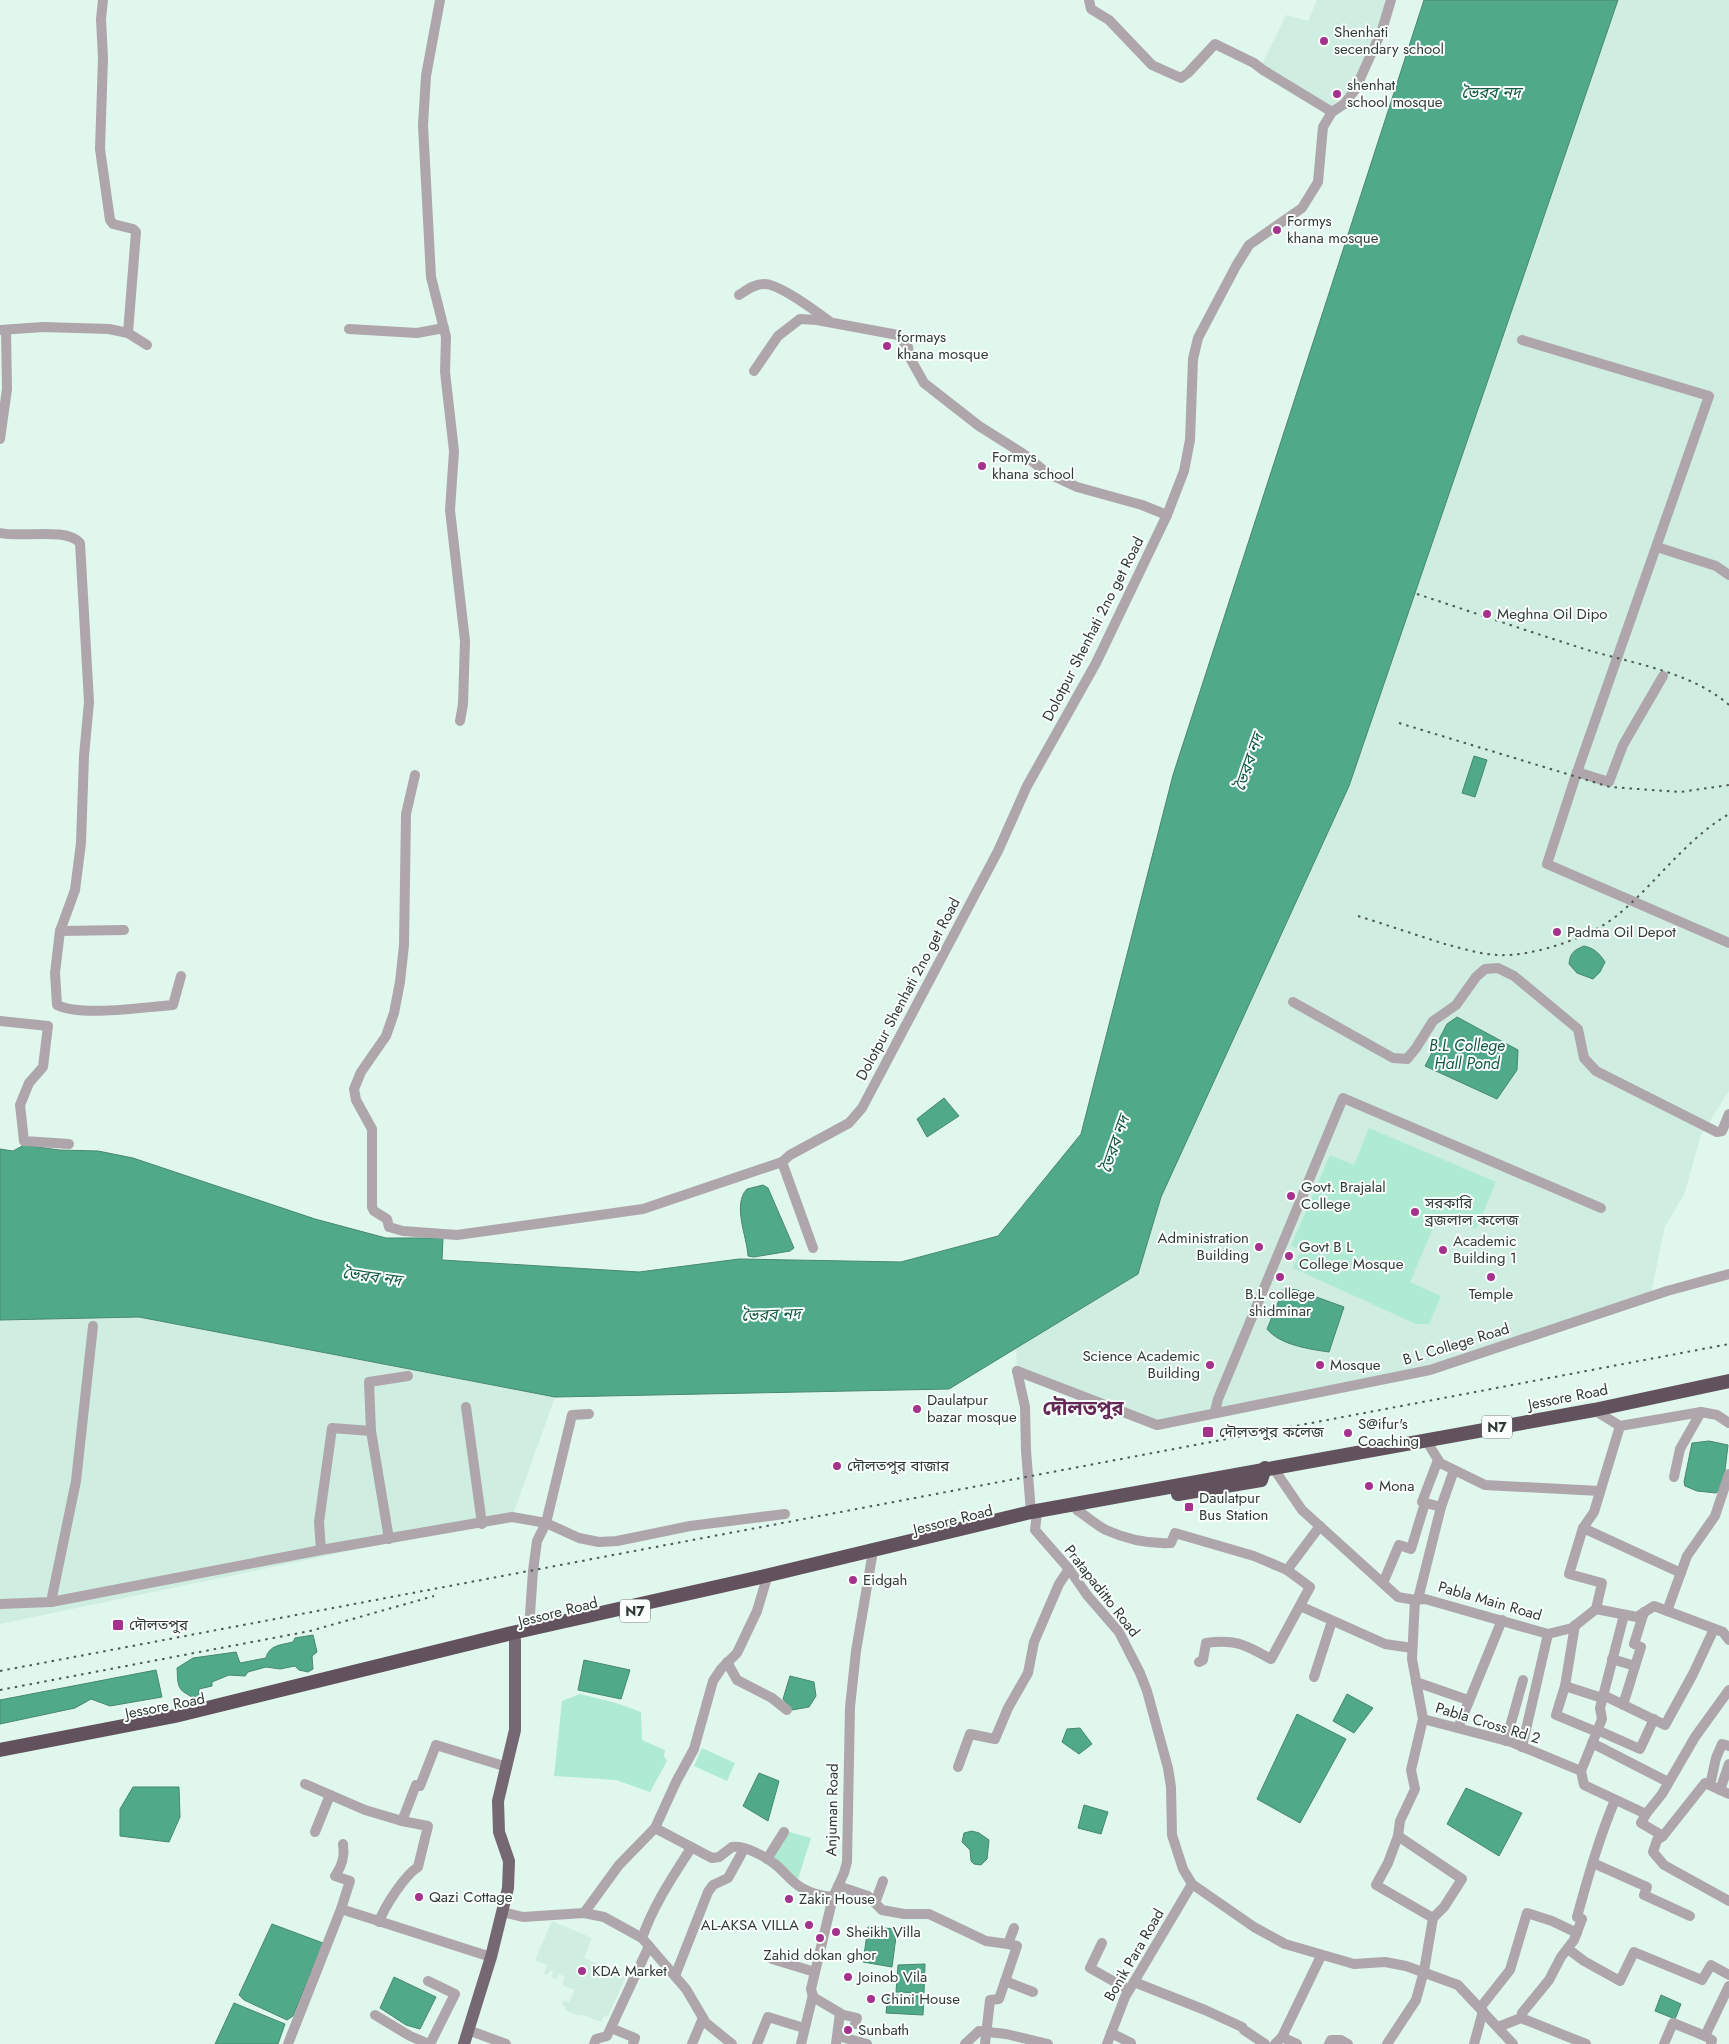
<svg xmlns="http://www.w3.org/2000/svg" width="1729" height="2044" viewBox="0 0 1729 2044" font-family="Jost,'Noto Sans Bengali',sans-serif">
	<rect width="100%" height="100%" fill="#e0f7ed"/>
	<!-- built -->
	<g fill="#cfede0">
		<polygon points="1317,0 1390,0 1353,87 1332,106 1261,66 1286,15 1308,21"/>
		<polygon points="1618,0 1729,0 1729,1091 1701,1135 1684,1195 1665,1226 1650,1298 1448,1363 1157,1425 1017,1371 1016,1349 1138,1274 1161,1197 1613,17"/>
		<polygon points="139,1317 555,1397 512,1517 0,1624 0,1320"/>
		<polygon points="552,1921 592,1938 584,1958 626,1976 608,2016 604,2015 601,2022 581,2014 580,2016 565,2010 566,2007 562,2005 564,2000 569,2002 575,1990 562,1985 565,1977 559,1974 556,1979 551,1977 553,1972 550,1970 548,1975 544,1974 547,1965 535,1960"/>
	</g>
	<!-- green -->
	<g fill="#aeebd2">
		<polygon points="1369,1128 1496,1182 1476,1229 1439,1214 1410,1282 1441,1296 1429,1324 1416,1324 1293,1268 1301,1250 1291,1246 1330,1155 1354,1165"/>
		<polygon points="580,1694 616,1703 641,1712 642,1740 665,1750 664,1756 667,1761 650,1792 616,1780 554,1776 562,1701"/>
		<polygon points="702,1748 735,1763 727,1781 694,1766"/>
		<polygon points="786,1831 811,1838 797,1882 769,1859"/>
	</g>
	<!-- water -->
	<g fill="#50a989" stroke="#478870">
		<polygon points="1424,0 1618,0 1349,786 1161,1197 1138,1274 949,1389 555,1397 139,1317 0,1320 0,1149 13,1151 24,1145 59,1150 98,1151 133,1158 315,1219 386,1238 443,1238 442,1260 639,1272 739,1259 901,1262 998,1236 1081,1134 1173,775"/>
		<polygon points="1474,756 1487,760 1475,797 1462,793"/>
		<path d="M 1584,946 C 1594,948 1600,954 1605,962 L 1600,972 L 1593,979 L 1577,973 L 1569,964 C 1570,953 1574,950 1584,946 Z"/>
		<polygon points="1457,1017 1518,1050 1517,1070 1497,1099 1425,1066 1447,1024"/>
		<polygon points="944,1098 959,1116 927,1137 917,1119"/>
		<path d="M 763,1185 L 768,1188 L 794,1248 L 790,1251 L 754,1257 L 748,1256 C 747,1236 732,1205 747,1189 Z"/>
		<path d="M 1284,1288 L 1297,1290 L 1344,1307 L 1329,1352 C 1309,1349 1280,1345 1267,1329 Z"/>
		<polygon points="1709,1441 1728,1445 1723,1487 1716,1493 1697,1491 1685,1486 1684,1482 1692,1443"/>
		<path d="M 313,1635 L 317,1652 L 312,1656 L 313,1669 L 308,1672 L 299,1670 L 295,1666 L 280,1669 L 266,1667 L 248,1672 L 245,1676 L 229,1675 L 212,1682 L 212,1686 L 199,1689 L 199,1698 C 193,1699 192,1697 187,1694 C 176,1689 178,1679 177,1668 L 193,1658 L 236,1652 L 240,1663 L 266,1658 C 269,1645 281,1645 293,1642 L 295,1638 Z"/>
		<polygon points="584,1660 630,1670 621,1699 578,1690"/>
		<polygon points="156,1670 162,1697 110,1706 91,1699 75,1708 0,1724 0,1700"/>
		<polygon points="790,1676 814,1682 816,1696 809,1707 792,1710 783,1699"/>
		<polygon points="1347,1694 1373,1708 1354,1733 1333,1721"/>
		<polygon points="1297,1714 1346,1739 1300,1823 1257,1799"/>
		<polygon points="1080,1728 1092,1744 1079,1754 1062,1742 1067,1729"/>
		<polygon points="759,1773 779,1781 768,1821 743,1806"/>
		<polygon points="133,1787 179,1787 180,1817 169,1842 120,1836 120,1809"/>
		<polygon points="1466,1788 1522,1813 1499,1856 1447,1824"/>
		<polygon points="1084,1805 1108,1812 1101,1834 1078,1828"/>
		<polygon points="972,1831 979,1833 989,1840 987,1859 981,1865 974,1864 971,1861 970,1850 962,1842 964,1833"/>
		<polygon points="272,1924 323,1943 293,2016 287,2020 244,2000 239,1995"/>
		<polygon points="868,1927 897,1929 892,1967 863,1962"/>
		<polygon points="925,1964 924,1993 896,1992 898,1965"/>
		<polygon points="394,1977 436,1997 420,2029 406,2025 380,2008"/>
		<polygon points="888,1995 924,1996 923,2015 886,2013"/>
		<polygon points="1661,1995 1681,2004 1675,2019 1655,2011"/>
		<polygon points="234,2003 285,2024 278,2044 215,2044"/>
	</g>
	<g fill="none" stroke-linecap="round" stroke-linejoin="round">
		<!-- minor -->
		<g stroke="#aea6ab" stroke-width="10">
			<polyline points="103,0 101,19 103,58 100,149 110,220 113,224 133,229 136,232 128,333"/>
			<polyline points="440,0 426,76 423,125 431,277 446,337 445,372 454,451 450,510 465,641 463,704 460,721"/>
			<polyline points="1089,0 1091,9 1109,20 1152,65 1181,78 1188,73 1215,44 1254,63 1263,70 1332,112"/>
			<path d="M 739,295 C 747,290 754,284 764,284 C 778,283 817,312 829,321"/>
			<polyline points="349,329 417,333 444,328"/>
			<polyline points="0,330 43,327 109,329 128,333 147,345"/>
			<polyline points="1522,340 1709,396 1575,778 1547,864 1729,943"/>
			<polyline points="754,371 778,336 800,319 817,320 898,335 908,347 910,358 924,383 979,426 1022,453 1047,473 1077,487 1142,505 1167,515"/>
			<polyline points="0,439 7,389 6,330"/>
			<path d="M 0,533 C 21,538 66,527 80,543 L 89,702 L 84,756 L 81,843 L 75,890 L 60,931 L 55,973 L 57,1005 C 81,1017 145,1007 173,1005 L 181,976"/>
			<polyline points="1657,547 1716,566 1729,575"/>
			<polyline points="1577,772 1609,782 1623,745 1663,676"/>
			<polyline points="415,775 406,814 404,945 400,982 394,1013 386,1036 361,1072 354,1089 356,1100 372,1129 372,1207 374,1211 387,1219 389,1227 403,1231 457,1235 643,1209 782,1162"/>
			<polyline points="60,931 124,930"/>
			<polyline points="1293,1002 1393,1058 1407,1059 1416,1048 1433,1021 1456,1005 1476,977 1485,969 1498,968 1514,976 1578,1029 1584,1058 1596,1071 1717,1132 1722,1131 1729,1114"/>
			<polyline points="0,1021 48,1026 43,1067 29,1083 20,1105 24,1141 69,1144"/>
			<polyline points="813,1248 782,1162 790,1155 849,1123 862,1108 998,851 1027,786 1096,663 1167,515 1184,471 1190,440 1193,359 1198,338 1236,266 1249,245 1302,208 1318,182 1323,127 1332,112 1344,104 1355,90 1382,30 1391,0"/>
			<polyline points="1017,1371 1025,1407 1026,1451 1031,1512 1037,1513 1035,1530 1069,1569 1087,1595 1119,1632 1140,1673 1147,1691 1168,1768 1171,1787 1172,1835 1183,1869 1192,1884 1254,1927 1285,1944 1354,1964 1385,1962 1406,1966 1458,1985 1513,2044"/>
			<polyline points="1017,1371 1157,1425 1430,1370 1667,1291 1729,1274"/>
			<polyline points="466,1407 482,1524"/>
			<polyline points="1594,1410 1620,1426 1701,1412 1717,1415 1729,1423"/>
			<polyline points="1215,1411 1218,1399 1343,1098 1601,1208"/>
			<polyline points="1426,1440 1440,1463 1485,1485 1600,1491"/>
			<polyline points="1438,1460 1422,1502 1441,1507"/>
			<polyline points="1274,1469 1302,1510 1398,1597 1415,1600 1425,1599 1548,1634 1572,1628 1596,1609"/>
			<polyline points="1674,1477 1680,1449 1701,1412"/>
			<path d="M 1077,1510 C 1086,1516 1096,1525 1106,1530 C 1126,1539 1150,1544 1171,1543 L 1175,1533 L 1254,1556 L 1287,1570"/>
			<polyline points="1583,1528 1681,1573"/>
			<polyline points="389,1539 371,1431 369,1382 408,1376"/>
			<polyline points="321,1550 319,1522 332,1428 371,1431"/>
			<polyline points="1383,1583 1399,1545 1411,1549 1425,1503"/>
			<polyline points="1418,1599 1441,1507 1454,1470"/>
			<polyline points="51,1602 76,1481 93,1326"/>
			<polyline points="0,1604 51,1602 321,1550 512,1517 546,1523 579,1538 599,1542 617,1541 690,1526 785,1514"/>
			<polyline points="1300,1606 1385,1644 1412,1648"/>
			<polyline points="1596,1609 1602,1583 1569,1574 1583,1528 1594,1512 1620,1426"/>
			<polyline points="1596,1609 1637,1617 1654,1606 1723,1632 1729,1640"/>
			<polyline points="1667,1611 1687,1556 1715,1516 1729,1474"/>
			<polyline points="1575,1625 1565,1686 1556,1715 1597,1732"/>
			<polyline points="529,1629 533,1571 537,1541 546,1523 572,1415 589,1414"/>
			<polyline points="1612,1659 1635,1666"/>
			<polyline points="727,1662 737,1680 772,1698 787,1710"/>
			<path d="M 1199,1662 L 1203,1660 L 1206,1643 C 1237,1639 1245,1645 1271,1659 L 1310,1587 L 1287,1570 L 1320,1526"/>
			<polyline points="1314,1677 1332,1621"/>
			<polyline points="1416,1682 1468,1700"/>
			<polyline points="1565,1686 1602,1698"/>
			<polyline points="1603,1695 1665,1725 1693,1674 1714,1629"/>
			<polyline points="1623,1705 1641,1647 1634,1644 1644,1612"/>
			<polyline points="1423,1719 1511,1742 1581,1771"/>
			<polyline points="1458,1728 1502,1620"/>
			<polyline points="1597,1730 1640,1749 1654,1719"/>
			<polyline points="1506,1741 1523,1680"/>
			<polyline points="1592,1743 1668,1782"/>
			<polyline points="1522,1747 1548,1634"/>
			<polyline points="958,1767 970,1734 995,1739 1008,1708 1028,1673 1034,1642 1059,1584 1069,1569"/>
			<polyline points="1581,1771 1584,1785 1646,1814 1641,1823 1663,1836 1657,1840 1653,1852 1664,1865 1729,1901"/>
			<polyline points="1581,1771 1602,1719 1600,1708 1624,1615"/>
			<polyline points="305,1784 365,1810 402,1821 416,1785 420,1786 436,1745 507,1767"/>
			<polyline points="1710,1785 1716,1758 1722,1744 1729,1746"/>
			<polyline points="1720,1790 1729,1764"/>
			<polyline points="1646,1814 1662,1794 1695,1737 1729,1690"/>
			<path d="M 655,1828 L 712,1858 L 719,1857 L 732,1847 C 745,1845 766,1857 776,1865 C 785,1872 791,1882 802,1888 C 812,1894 822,1896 833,1897"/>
			<polyline points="315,1832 330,1795"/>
			<polyline points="1398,1836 1388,1863 1376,1885 1433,1918"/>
			<polyline points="1663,1836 1705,1783 1729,1794"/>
			<polyline points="767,1859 784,1832"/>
			<polyline points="1593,1863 1647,1887 1644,1895 1690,1916"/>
			<polyline points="838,1886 868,1896 882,1910 904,1914 929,1914 986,1941 1008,1944 1014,1928"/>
			<polyline points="875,1903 883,1881"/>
			<path d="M 341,1909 L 350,1881 L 335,1876 C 342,1866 345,1857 343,1844"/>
			<polyline points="502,1912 523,1917 584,1913 604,1917 642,1938 686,1989 706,2023 732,2044"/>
			<polyline points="584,1913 619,1865 655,1828 676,1782 694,1749 713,1681 721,1669 737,1653 757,1611 766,1581"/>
			<path d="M 379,1922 C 384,1907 405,1875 418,1867 L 428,1826 L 402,1821"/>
			<path d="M 642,1938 C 654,1904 672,1878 691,1848"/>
			<polyline points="1102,1943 1090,1968 1129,1990"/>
			<polyline points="1568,1949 1584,1961 1620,1981 1634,1952 1702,1980 1711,1965 1729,1975"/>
			<polyline points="772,1959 815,1972"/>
			<polyline points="675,1976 708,1892 713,1885 728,1878 744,1849"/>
			<polyline points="428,1981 455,1994 430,2044"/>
			<polyline points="1005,1981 1033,1992"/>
			<polyline points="1134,1982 1205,2010 1242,2027 1244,2030 1265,2044"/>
			<polyline points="1480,2008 1510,1970 1527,1913 1552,1921 1577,1933"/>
			<polyline points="840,2014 857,2018 855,2024"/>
			<polyline points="375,2015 410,2036 429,2044"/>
			<path d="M 1521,2018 L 1522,2013 L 1549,1980 L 1561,1957 L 1574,1940 L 1582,1919 L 1577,1917 C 1588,1877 1599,1838 1615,1800"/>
			<polyline points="1498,2027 1521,2018 1586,2044"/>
			<polyline points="611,2028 635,2038 633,2044"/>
			<polyline points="468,2030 506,2044"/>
			<polyline points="1111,2033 1131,2043"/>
			<polyline points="838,2036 867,2044"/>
			<polyline points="1282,2037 1321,1956"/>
			<polyline points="288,2044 341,1909 491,1957"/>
			<polyline points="594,2044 596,2039 607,2036 649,1946"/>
			<polyline points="692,2044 703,2018"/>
			<polyline points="757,2044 768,2017 804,2028"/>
			<polyline points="801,2044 813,1995"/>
			<polyline points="836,2044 840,2013 813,1997 811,1989 833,1897 844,1873 847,1862 850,1707 856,1651 872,1557"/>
			<polyline points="965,2044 979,2031 1006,2034 1048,2044"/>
			<polyline points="985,2044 990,2000 999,1999 1017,1946 1008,1944"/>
			<polyline points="1107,2044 1125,1997 1192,1884"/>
			<polyline points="1275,2044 1282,2037 1297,2044"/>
			<polyline points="1329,2044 1331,2040 1341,2040 1348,2044"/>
			<polyline points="1387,2044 1416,2000 1424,1971 1433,1918 1444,1907 1462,1879 1398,1836 1400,1821 1415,1789 1411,1770 1423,1719 1412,1659 1415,1600"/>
			<polyline points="1474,2044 1483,2011"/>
			<polyline points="1664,2044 1673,2023 1705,2036"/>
			<polyline points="1711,2044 1712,2040 1705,2036 1729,1986"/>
		</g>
		<!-- major -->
		<polyline stroke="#766872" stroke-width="12" points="464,2044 491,1957 508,1888 509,1861 499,1832 498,1801 515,1730 515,1640"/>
		<!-- highway -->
		<g stroke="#62525d" stroke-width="14">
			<polyline points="1178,1494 1261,1480 1265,1468"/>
			<polyline points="0,1750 175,1716 512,1633 765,1576 1031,1512 1594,1410 1729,1381"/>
		</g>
		<!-- rail -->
		<g stroke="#4d5954" stroke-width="2" stroke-dasharray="2.5 5" stroke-linecap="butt">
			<path d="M 1417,594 C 1475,613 1533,633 1591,651 C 1636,664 1693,673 1729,705"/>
			<polyline points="1399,723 1610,787 1680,792 1729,785"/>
			<path d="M 1358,916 C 1387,925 1416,935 1445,944 C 1461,948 1479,954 1497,955 C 1533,957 1593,937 1620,913 C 1658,881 1686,839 1729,814"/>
			<polyline points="0,1671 1729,1344"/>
			<polyline points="0,1690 310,1631 434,1596"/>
		</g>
	</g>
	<!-- markers -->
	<g fill="#a5328d" stroke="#fafffd" stroke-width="2">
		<circle cx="1324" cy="41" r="5"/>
		<circle cx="1337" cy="94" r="5"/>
		<circle cx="1277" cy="230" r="5"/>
		<circle cx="887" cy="346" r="5"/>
		<circle cx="982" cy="466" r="5"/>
		<circle cx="1487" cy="614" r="5"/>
		<circle cx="1557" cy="932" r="5"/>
		<circle cx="1291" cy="1196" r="5"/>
		<circle cx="1415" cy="1212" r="5"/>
		<circle cx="1259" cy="1247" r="5"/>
		<circle cx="1443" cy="1250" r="5"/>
		<circle cx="1289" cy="1256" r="5"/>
		<circle cx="1280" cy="1277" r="5"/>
		<circle cx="1491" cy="1277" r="5"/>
		<circle cx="1210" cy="1365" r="5"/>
		<circle cx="1320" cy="1365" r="5"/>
		<circle cx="917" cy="1409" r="5"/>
		<rect x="1202" y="1426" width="12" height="12" rx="2.5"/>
		<circle cx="1348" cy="1433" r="5"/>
		<circle cx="837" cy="1466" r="5"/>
		<circle cx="1369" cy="1486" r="5"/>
		<rect x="1184" y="1502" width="10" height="10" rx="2.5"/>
		<circle cx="853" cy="1580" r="5"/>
		<rect x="112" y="1619" width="12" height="12" rx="2.5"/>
		<circle cx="419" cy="1897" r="5"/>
		<circle cx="789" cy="1899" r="5"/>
		<circle cx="809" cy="1925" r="5"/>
		<circle cx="836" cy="1932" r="5"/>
		<circle cx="820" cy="1938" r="5"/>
		<circle cx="582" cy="1971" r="5"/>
		<circle cx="848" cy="1977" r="5"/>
		<circle cx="871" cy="1999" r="5"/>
		<circle cx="848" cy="2030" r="5"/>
	</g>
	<g text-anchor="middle" stroke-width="4" stroke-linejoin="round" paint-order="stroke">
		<!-- shield labels -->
		<g fill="#fafffd" stroke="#6d7572" stroke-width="1">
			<rect x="1482" y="1415.5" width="30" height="23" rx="4"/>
			<rect x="620" y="1599.5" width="30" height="23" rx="4"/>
		</g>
		<g font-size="14" font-weight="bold" fill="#313a36">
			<text x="1497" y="1432">N7</text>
			<text x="635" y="1616">N7</text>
		</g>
		<!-- poi labels -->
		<g font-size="15" fill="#313a36" stroke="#fafffd" text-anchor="start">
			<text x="1334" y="37">Shenhati<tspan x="1334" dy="17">secendary school</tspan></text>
			<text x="1347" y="90">shenhat<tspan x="1347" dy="17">school mosque</tspan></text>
			<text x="1287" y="226">Formys<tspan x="1287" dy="17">khana mosque</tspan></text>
			<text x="897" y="342">formays<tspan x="897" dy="17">khana mosque</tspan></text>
			<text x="992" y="462">Formys<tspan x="992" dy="17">khana school</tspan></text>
			<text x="1497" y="619">Meghna Oil Dipo</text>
			<text x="1567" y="937">Padma Oil Depot</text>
			<text x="1301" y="1192">Govt. Brajalal<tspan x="1301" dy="17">College</tspan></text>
			<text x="1425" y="1208">সরকারি<tspan x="1425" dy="17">ব্রজলাল কলেজ</tspan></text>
			<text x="1249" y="1243" text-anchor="end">Administration<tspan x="1249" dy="17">Building</tspan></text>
			<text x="1453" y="1246">Academic<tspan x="1453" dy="17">Building 1</tspan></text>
			<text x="1299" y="1252">Govt B L<tspan x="1299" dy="17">College Mosque</tspan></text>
			<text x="1280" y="1299" text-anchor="middle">B.L college<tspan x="1280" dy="17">shidminar</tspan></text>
			<text x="1491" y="1299" text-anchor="middle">Temple</text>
			<text x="1200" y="1361" text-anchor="end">Science Academic<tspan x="1200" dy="17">Building</tspan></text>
			<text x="1330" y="1370">Mosque</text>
			<text x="927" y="1405">Daulatpur<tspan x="927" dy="17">bazar mosque</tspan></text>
			<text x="1358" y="1429">S@ifur's<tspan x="1358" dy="17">Coaching</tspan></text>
			<text x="1219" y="1437">দৌলতপুর কলেজ</text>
			<text x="847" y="1471">দৌলতপুর বাজার</text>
			<text x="1379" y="1491">Mona</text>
			<text x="1199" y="1503">Daulatpur<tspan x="1199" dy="17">Bus Station</tspan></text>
			<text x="863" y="1585">Eidgah</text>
			<text x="129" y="1630">দৌলতপুর</text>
			<text x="429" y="1902">Qazi Cottage</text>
			<text x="799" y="1904">Zakir House</text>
			<text x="799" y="1930" text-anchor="end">AL-AKSA VILLA</text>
			<text x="846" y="1937">Sheikh Villa</text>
			<text x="820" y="1960" text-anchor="middle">Zahid dokan ghor</text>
			<text x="592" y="1976">KDA Market</text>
			<text x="858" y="1982">Joinob Vila</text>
			<text x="881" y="2004">Chini House</text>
			<text x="858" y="2035">Sunbath</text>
		</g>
		<!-- street labels -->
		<g font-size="15" fill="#313a36" stroke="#fafffd">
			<text transform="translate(1093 629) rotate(-63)" y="5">Dolotpur Shenhati 2no get Road</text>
			<text transform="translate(908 989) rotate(-62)" y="5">Dolotpur Shenhati 2no get Road</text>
			<text transform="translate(1456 1344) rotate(-17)" y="5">B L College Road</text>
			<text transform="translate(1568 1397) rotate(-11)" y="5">Jessore Road</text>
			<text transform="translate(953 1520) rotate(-14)" y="5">Jessore Road</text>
			<text transform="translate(1102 1591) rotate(52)" y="5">Pratapaditto Road</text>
			<text transform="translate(1490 1601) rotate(16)" y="5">Pabla Main Road</text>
			<text transform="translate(558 1612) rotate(-14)" y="5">Jessore Road</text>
			<text transform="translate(165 1706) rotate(-11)" y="5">Jessore Road</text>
			<text transform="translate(1488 1723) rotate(17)" y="5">Pabla Cross Rd 2</text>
			<text transform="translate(832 1810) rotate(-89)" y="5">Anjuman Road</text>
			<text transform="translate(1134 1955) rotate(-60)" y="5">Bonik Para Road</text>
		</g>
		<!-- water labels -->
		<g font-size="16" font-style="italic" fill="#135a44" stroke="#fafffd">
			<text x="1491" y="98">ভৈরব নদ</text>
			<text transform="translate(1248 762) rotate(-71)" y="6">ভৈরব নদ</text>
			<text x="1467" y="1051">B.L College<tspan x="1467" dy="18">Hall Pond</tspan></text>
			<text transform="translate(1114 1144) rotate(-71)" y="6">ভৈরব নদ</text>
			<text transform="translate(372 1276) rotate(8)" y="6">ভৈরব নদ</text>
			<text transform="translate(771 1314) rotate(-2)" y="6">ভৈরব নদ</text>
		</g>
		<!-- district labels -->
		<g font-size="20" font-weight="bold" fill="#622954" stroke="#fafffd">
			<text x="1083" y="1415">দৌলতপুর</text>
		</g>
	</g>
</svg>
